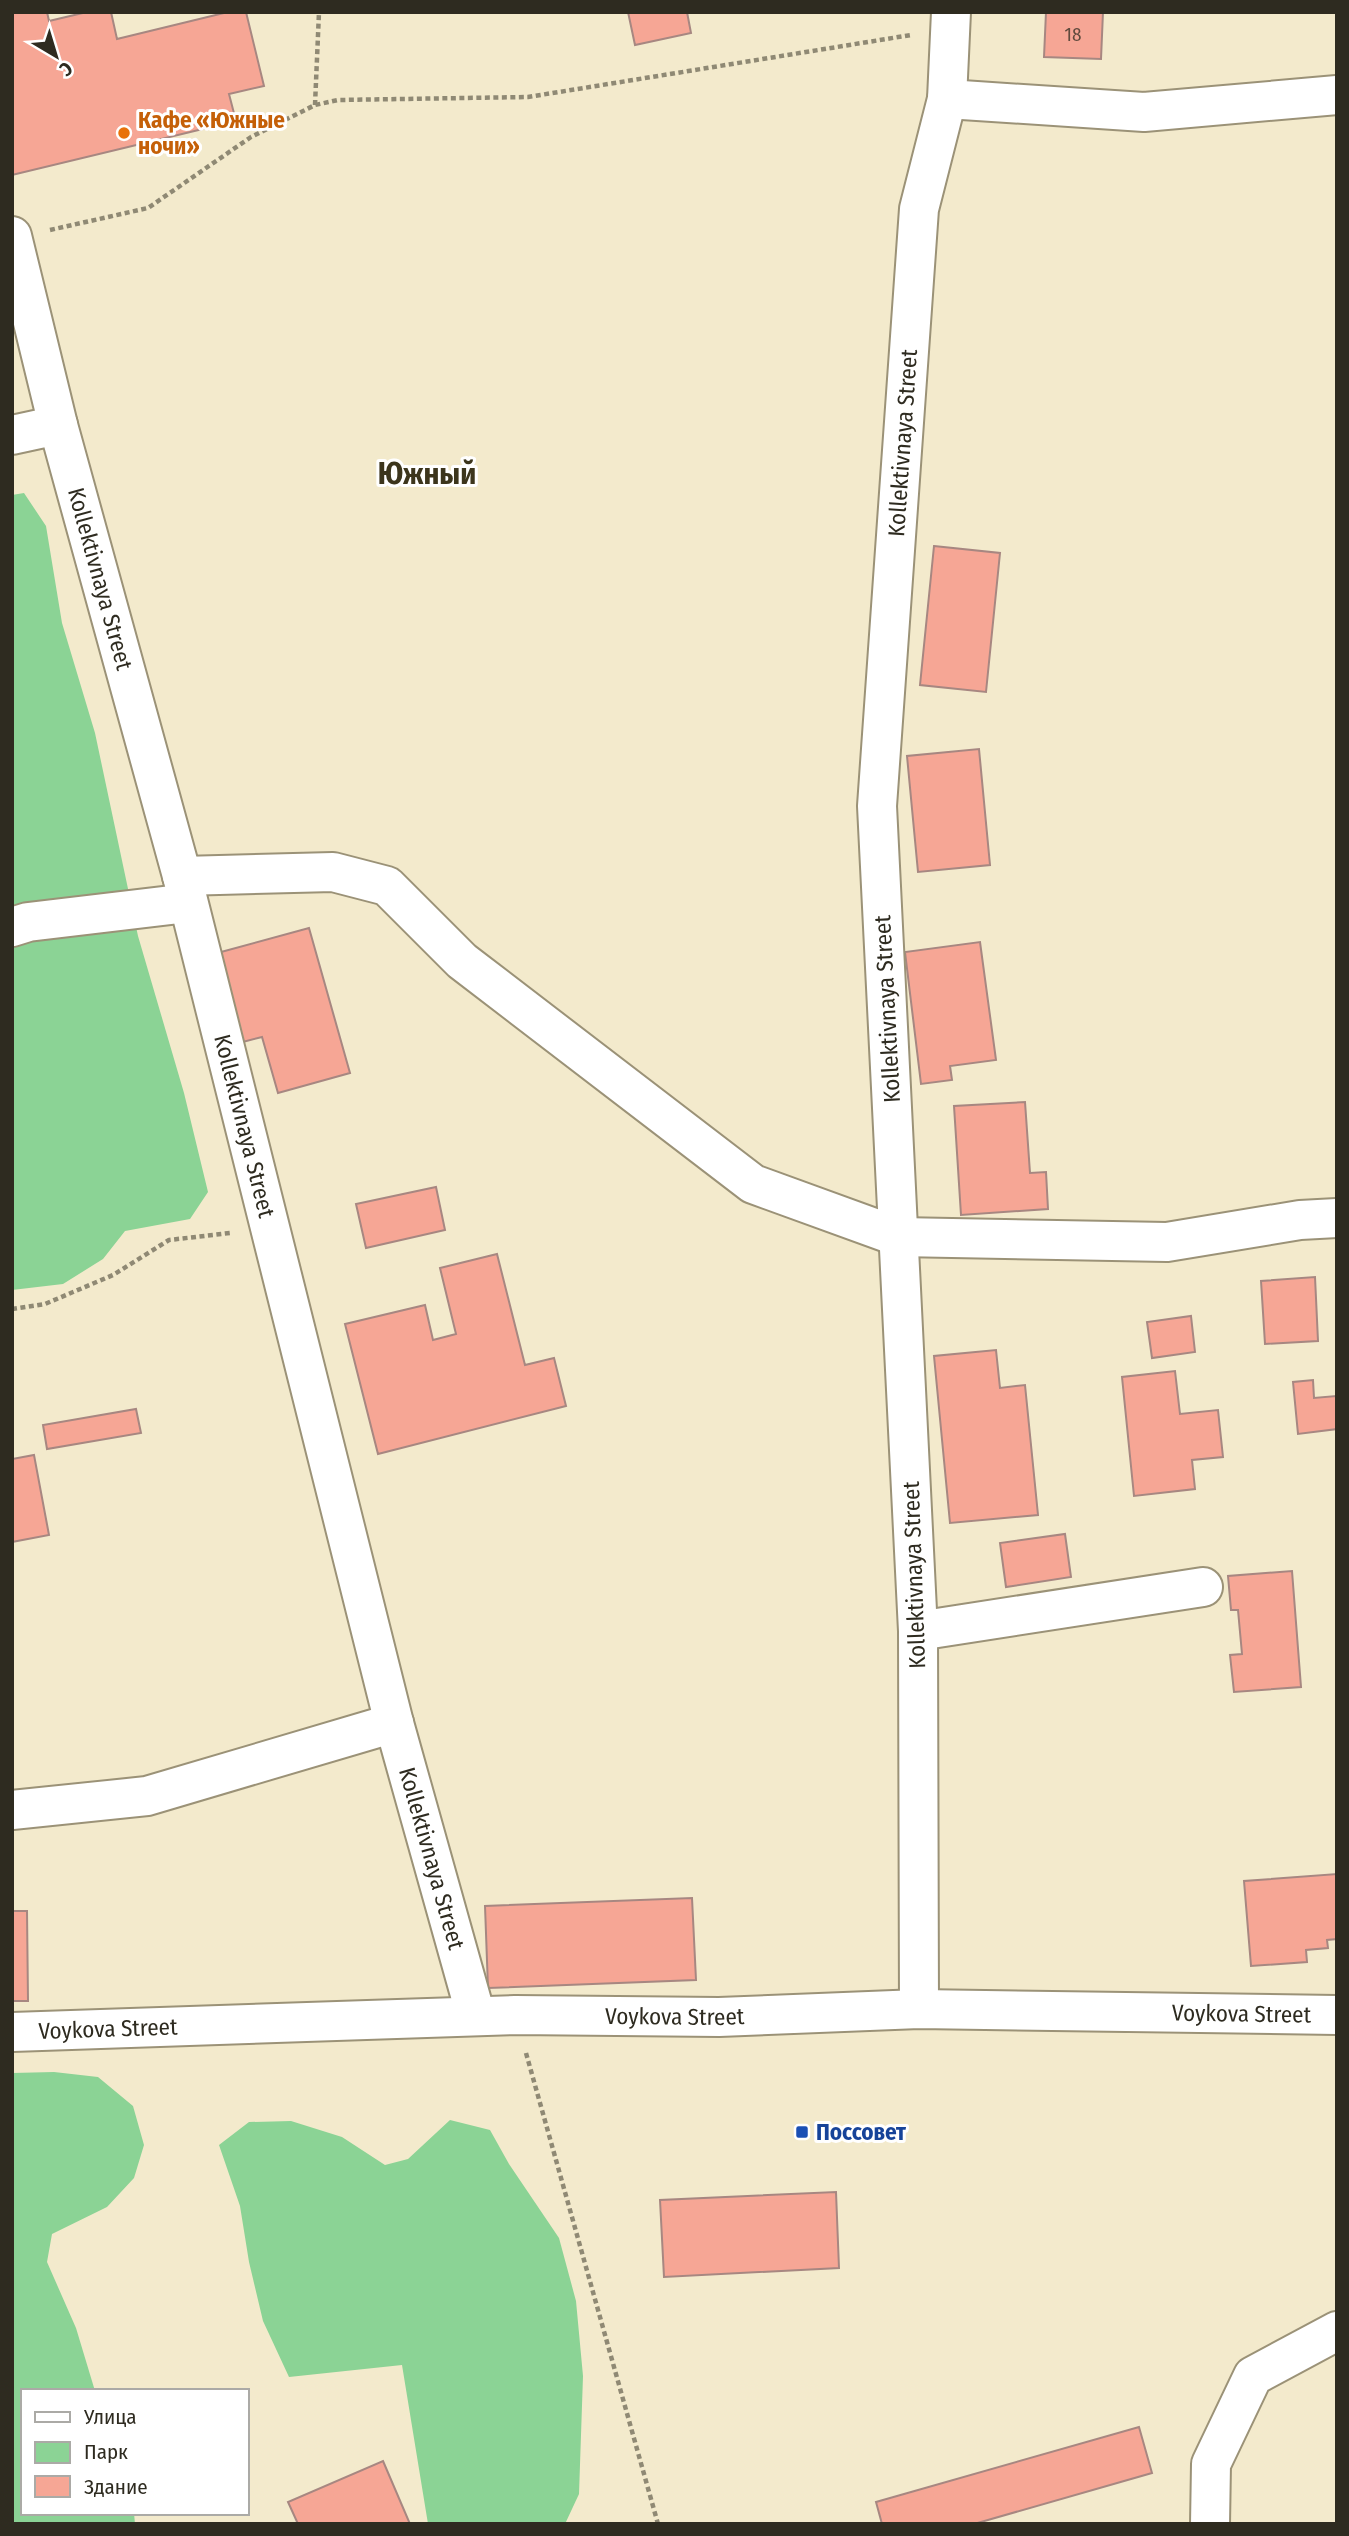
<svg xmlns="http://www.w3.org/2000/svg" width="1349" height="2536" viewBox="0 0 1349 2536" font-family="'Fira Sans Condensed',sans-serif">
	<rect width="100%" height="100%" fill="#f3eacc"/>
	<!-- green -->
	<g fill="#8bd395">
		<polygon points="24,493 46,526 62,623 95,733 138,936 184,1093 208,1192 190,1219 125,1231 103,1259 63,1284 12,1290 12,495"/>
		<polygon points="54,2072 98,2077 133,2106 144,2145 134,2178 107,2207 52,2234 47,2262 76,2328 95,2391 23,2391 23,2513 134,2513 135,2524 12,2524 12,2073"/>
		<polygon points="450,2120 490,2130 509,2164 559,2238 576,2301 583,2376 579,2494 565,2524 428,2524 402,2365 289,2377 263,2321 249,2262 240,2206 219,2145 249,2122 291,2121 342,2137 385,2165 408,2159"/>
	</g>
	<!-- building -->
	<g fill="#f6a695" stroke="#a78781" stroke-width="2">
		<polygon points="12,12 47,12 49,21 87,12 111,12 117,39 228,12 246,12 264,86 229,94 236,121 12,175"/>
		<polygon points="628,12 687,12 691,33 635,45"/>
		<polygon points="1046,12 1103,12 1101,59 1044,57"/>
		<polygon points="934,546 1000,553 986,692 920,685"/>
		<polygon points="979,749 990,865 918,872 907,756"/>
		<polygon points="309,928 350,1073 278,1093 262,1037 235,1044 210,955"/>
		<polygon points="980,942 996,1060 950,1066 952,1080 921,1084 905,952"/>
		<polygon points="1025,1102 1030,1173 1046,1172 1048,1209 961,1215 954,1106"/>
		<polygon points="436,1187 445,1230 366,1248 356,1204"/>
		<polygon points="497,1254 525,1365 554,1358 566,1406 378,1454 345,1324 425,1305 433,1340 456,1334 440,1268"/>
		<polygon points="1315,1277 1318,1341 1265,1344 1261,1281"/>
		<polygon points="1191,1316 1195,1352 1152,1358 1147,1322"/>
		<polygon points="996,1350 1000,1388 1025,1385 1038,1515 950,1523 934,1356"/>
		<polygon points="1175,1371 1180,1414 1218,1410 1223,1457 1192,1460 1195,1489 1134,1496 1122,1377"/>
		<polygon points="1313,1380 1314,1398 1336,1396 1337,1429 1298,1434 1293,1382"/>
		<polygon points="136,1409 141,1433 47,1449 43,1425"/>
		<polygon points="34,1455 49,1535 12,1542 12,1459"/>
		<polygon points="1065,1534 1071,1577 1006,1587 1000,1543"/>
		<polygon points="1292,1571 1301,1687 1234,1692 1230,1655 1242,1654 1238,1610 1231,1610 1228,1576"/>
		<polygon points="1337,1874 1337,1939 1327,1940 1328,1948 1306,1950 1307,1962 1251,1966 1244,1881"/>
		<polygon points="692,1898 696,1980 488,1988 485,1906"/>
		<polygon points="12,1911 27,1911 28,2001 12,2001"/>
		<polygon points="836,2192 839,2268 664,2277 660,2200"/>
		<polygon points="1139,2427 1152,2473 974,2524 882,2524 876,2502"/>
		<polygon points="383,2461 410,2524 298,2524 288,2502"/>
	</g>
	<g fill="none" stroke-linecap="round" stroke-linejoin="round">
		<!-- minor casing -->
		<g stroke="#9b9277" stroke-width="42">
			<g id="minor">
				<polyline points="947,99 1144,112 1337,95"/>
				<path id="s1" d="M 12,236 L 58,425 L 182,876 L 394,1723 L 476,2016"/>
				<polyline points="12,435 58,425"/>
				<polyline points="182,876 333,872 387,886 462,961 753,1184 899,1237 1167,1242 1300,1220 1337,1218"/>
				<polyline points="12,927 28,922 188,903"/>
				<polyline points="918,1631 1203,1587"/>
				<polyline points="12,1810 147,1796 394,1723"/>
				<path id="s2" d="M 919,2009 L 918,1631 L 877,806 L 919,209 L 947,99 L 951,12"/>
				<path id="s3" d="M 12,2032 L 515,2015 L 719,2017 L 919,2009 L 1337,2015"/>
				<polyline points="1210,2524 1211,2464 1253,2376 1337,2331"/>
			</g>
		</g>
		<!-- path -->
		<g stroke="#8f8974" stroke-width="4.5" stroke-dasharray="5 3.5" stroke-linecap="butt">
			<polyline points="315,105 319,12"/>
			<polyline points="50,230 148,208 251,137 315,105 338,100 528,97 911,35"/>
			<polyline points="12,1309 45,1304 113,1275 169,1240 230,1233"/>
			<polyline points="526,2053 658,2524"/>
		</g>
		<!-- minor -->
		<use href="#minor" stroke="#fff" stroke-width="38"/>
	</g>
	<!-- markers -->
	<circle fill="#e8710a" stroke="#fff" stroke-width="2.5" cx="124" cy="133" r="7"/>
	<rect fill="#1a4fb4" stroke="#fff" stroke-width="2.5" x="795" y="2125" width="14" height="14" rx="3.5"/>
	<g text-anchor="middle" stroke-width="6" stroke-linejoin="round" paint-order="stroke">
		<!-- number labels -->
		<g font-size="19" fill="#604a3d">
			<text x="1073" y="41">18</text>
		</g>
		<!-- food labels -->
		<g font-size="23" font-weight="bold" fill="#c56008" stroke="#fff" text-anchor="start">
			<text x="138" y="128">Кафе «Южные<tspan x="138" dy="26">ночи»</tspan></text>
		</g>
		<!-- street labels -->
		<g font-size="23" fill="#2e2b20" stroke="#fff">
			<text dy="8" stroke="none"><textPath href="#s2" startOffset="1568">Kollektivnaya Street</textPath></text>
			<text dy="8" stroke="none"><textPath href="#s1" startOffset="354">Kollektivnaya Street</textPath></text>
			<text transform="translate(887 1009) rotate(-93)" y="8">Kollektivnaya Street</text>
			<text dy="8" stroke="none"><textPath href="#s1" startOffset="920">Kollektivnaya Street</textPath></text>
			<text transform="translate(914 1575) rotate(-92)" y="8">Kollektivnaya Street</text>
			<text dy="8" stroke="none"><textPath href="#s1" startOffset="1676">Kollektivnaya Street</textPath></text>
			<text dy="8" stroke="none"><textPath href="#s3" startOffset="1230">Voykova Street</textPath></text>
			<text dy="8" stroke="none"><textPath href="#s3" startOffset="663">Voykova Street</textPath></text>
			<text dy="8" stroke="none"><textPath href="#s3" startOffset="96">Voykova Street</textPath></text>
		</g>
		<!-- transit labels -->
		<g font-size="23" font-weight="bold" fill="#164399" stroke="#fff" text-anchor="start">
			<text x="816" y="2140">Поссовет</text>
		</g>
		<!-- district labels -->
		<g font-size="30" font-weight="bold" fill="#3c351c" stroke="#fff">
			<text x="427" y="484">Южный</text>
		</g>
	</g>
	<!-- border -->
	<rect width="1349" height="2536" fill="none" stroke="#2e2b20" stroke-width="28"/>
	<!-- legend -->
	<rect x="21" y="2389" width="228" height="126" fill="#ffffff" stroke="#abaaa6" stroke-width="2"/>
	<rect x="35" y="2412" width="35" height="10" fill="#ffffff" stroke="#abaaa6" stroke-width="2"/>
	<text x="84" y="2424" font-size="21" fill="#2e2b20">Улица</text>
	<rect x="35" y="2442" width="35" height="21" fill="#8bd395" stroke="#abaaa6" stroke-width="2"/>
	<text x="84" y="2459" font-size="21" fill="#2e2b20">Парк</text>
	<rect x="35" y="2476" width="35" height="21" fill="#f6a695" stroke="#abaaa6" stroke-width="2"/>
	<text x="84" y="2494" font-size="21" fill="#2e2b20">Здание</text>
	<!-- north arrow -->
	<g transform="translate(56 56) rotate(142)" stroke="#ffffff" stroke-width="5" paint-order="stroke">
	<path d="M0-5L12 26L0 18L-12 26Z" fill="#2e2b20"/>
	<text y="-10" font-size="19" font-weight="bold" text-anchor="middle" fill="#2e2b20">С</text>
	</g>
</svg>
